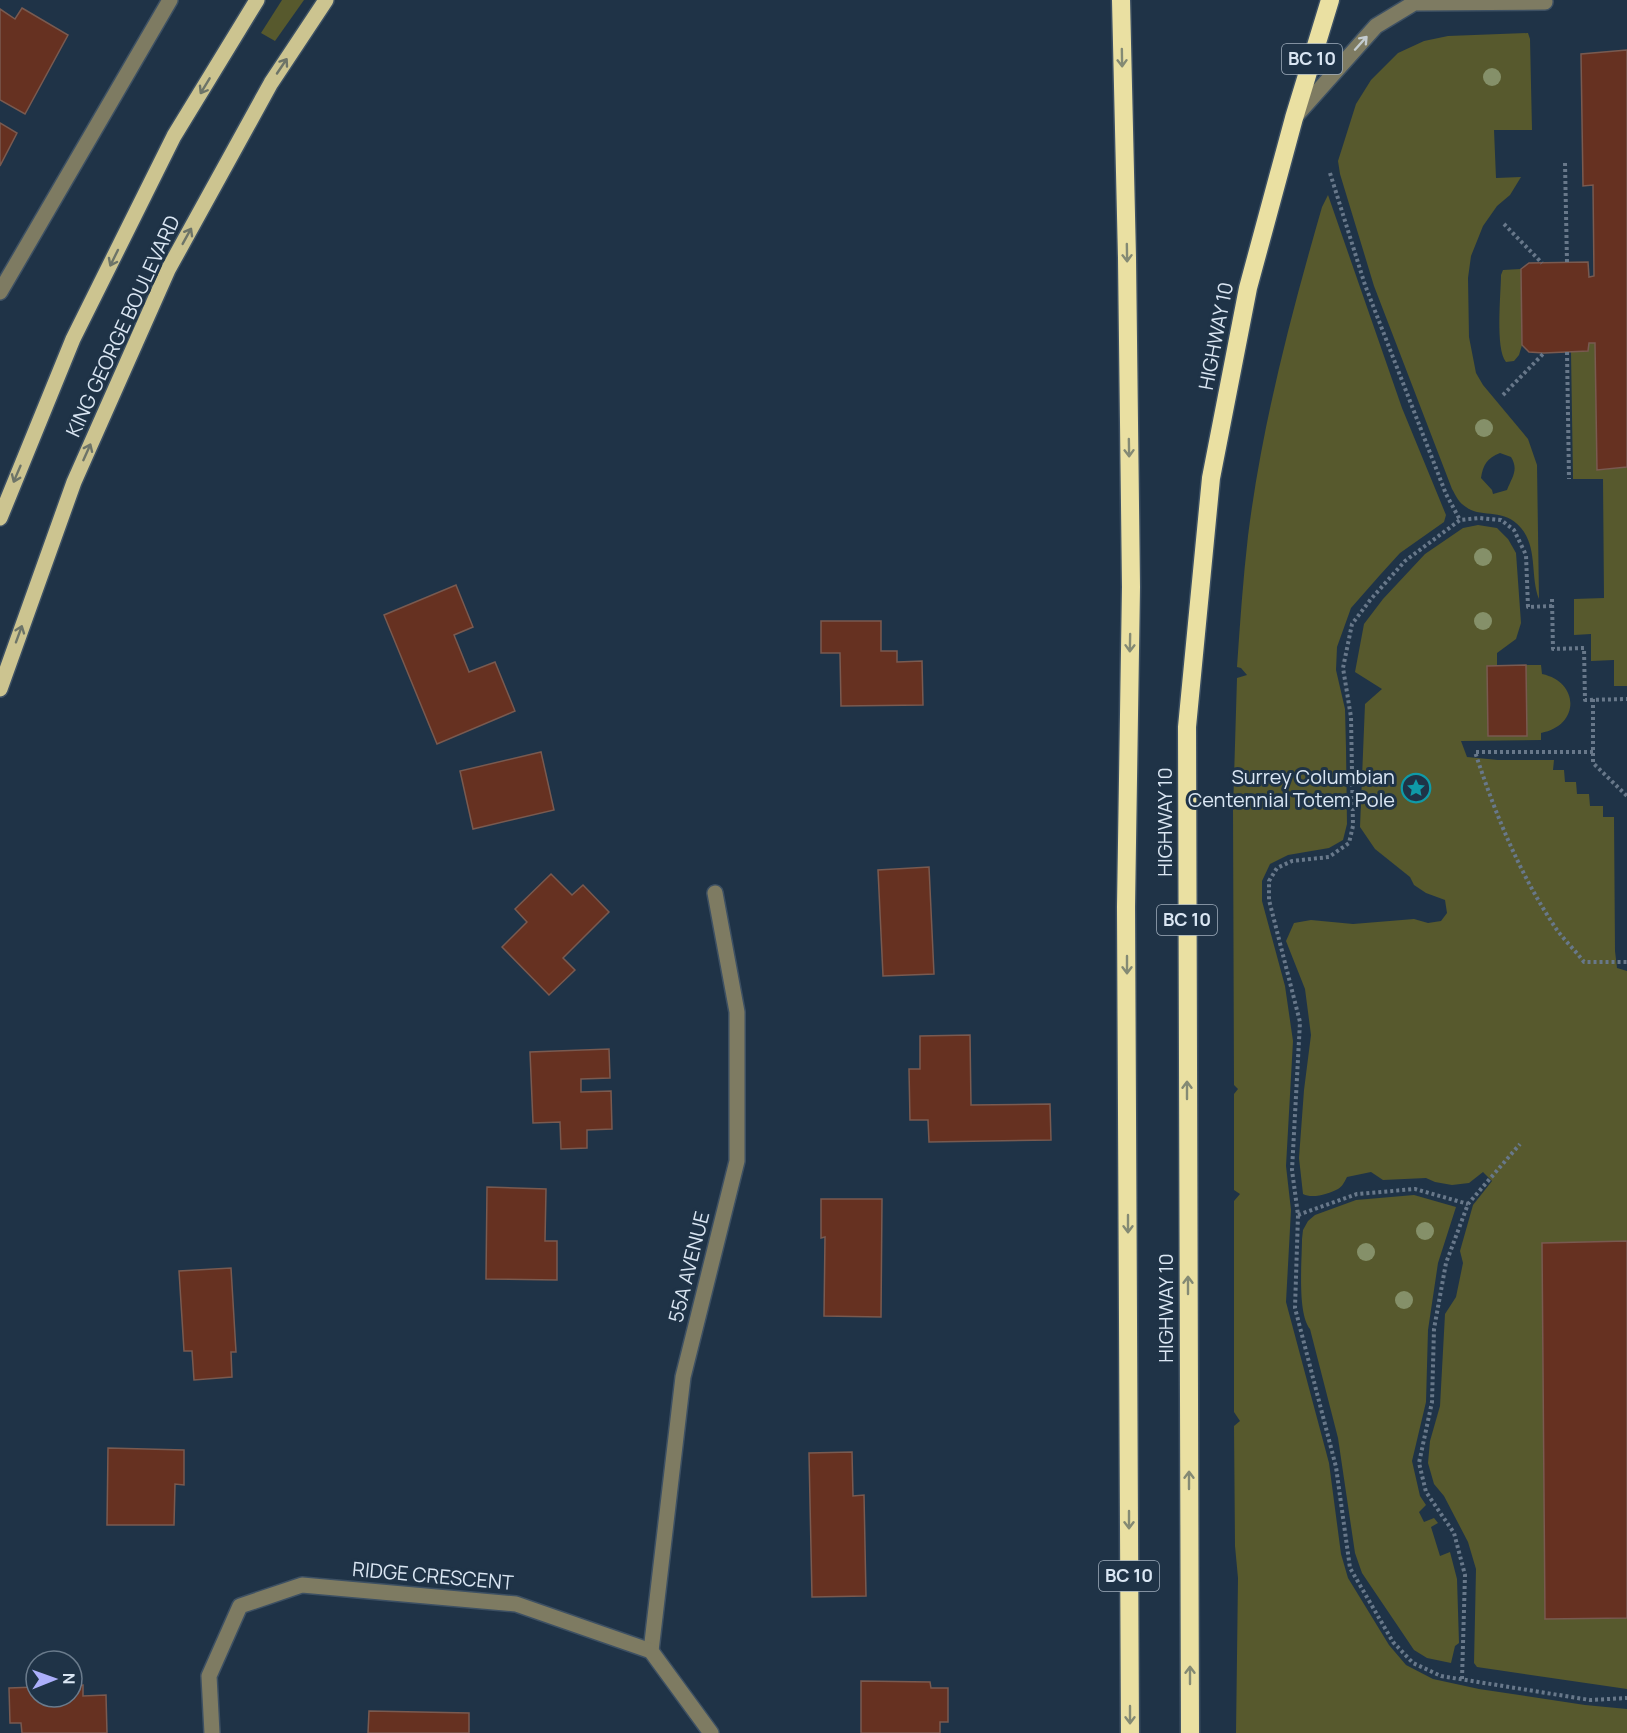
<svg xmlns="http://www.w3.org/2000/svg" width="1627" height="1733" viewBox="0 0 1627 1733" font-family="Manrope,sans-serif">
	<rect width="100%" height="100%" fill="#1f3347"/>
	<!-- green -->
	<g fill="#57592d" fill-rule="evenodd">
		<polygon points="282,0 304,0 275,41 261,33"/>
		<path d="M 1528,33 L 1530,39 L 1532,130 L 1494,130 L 1496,178 L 1521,177 L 1510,195 L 1497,206 L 1483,226 L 1471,256 L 1468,278 L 1469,337 L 1476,373 L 1483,385 L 1528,439 L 1537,465 L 1539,599 C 1530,576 1538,548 1521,528 C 1504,507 1482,519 1466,507 C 1459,503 1456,496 1452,489 L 1374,286 L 1340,174 L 1338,161 L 1356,104 L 1371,80 L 1398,53 L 1424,41 L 1448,36 ZM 1500,453 L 1511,457 C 1519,470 1512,477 1507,490 L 1493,494 L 1492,490 L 1481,478 C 1483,465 1487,458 1500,453 Z"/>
		<path d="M 1328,195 L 1402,408 L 1446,515 L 1444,522 L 1400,553 L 1380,575 L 1351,608 L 1337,647 L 1336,670 L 1345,709 L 1346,748 L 1347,824 L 1343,840 L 1329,848 L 1288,855 L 1270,864 L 1262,881 L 1262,901 L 1285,986 L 1293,1041 L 1286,1166 L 1291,1210 L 1286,1302 L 1329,1463 L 1341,1554 L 1348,1578 L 1389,1645 L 1406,1665 L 1433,1679 L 1479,1689 L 1585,1705 L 1627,1709 L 1627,1733 L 1236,1733 L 1238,1578 L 1235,1546 L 1234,1426 L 1240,1421 L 1234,1412 L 1234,1201 L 1240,1194 L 1234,1190 L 1234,1094 L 1238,1089 L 1234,1085 L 1233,811 L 1237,678 L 1247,675 L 1241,668 L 1237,667 C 1240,623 1243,579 1248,536 C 1262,424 1291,315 1322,207 Z"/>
		<path d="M 1521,269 L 1522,345 L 1519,355 L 1514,361 L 1506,362 C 1495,349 1501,293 1501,275 L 1503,270 Z"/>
		<polygon points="1589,343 1595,343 1597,470 1627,467 1627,686 1614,686 1614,660 1591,661 1591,634 1574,635 1574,599 1604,598 1603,479 1573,479 1571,352 1588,351"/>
		<path d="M 1478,525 L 1497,528 L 1508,539 L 1516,553 L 1521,623 L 1516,639 L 1497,653 L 1497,665 L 1541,665 L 1542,674 C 1580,682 1580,726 1541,733 L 1541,740 L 1461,741 L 1467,757 L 1498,760 L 1554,760 L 1553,770 L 1564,770 L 1565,782 L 1576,782 L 1577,794 L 1589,794 L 1590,806 L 1603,806 L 1603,817 L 1614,817 L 1615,951 L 1617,968 L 1627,971 L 1627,1241 L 1542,1243 L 1545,1619 L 1627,1618 L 1627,1689 L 1477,1667 L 1474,1663 L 1476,1569 L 1468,1542 L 1444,1496 L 1434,1484 L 1428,1463 L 1430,1441 L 1440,1406 L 1445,1314 L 1456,1297 L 1463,1263 L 1460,1251 L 1473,1205 L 1492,1181 L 1483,1172 L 1469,1183 L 1452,1185 L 1435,1182 L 1426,1178 L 1383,1180 L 1371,1172 L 1347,1177 C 1345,1181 1342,1187 1338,1189 C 1329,1194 1312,1199 1303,1194 L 1299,1158 L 1304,1090 L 1311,1035 L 1305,989 L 1286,941 L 1294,923 L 1311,920 L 1353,924 L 1414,919 L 1428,923 L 1441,921 L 1447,913 L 1445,900 L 1426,893 L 1414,885 L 1410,877 L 1375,849 L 1360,827 L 1365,704 L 1382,689 L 1355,672 L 1364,624 L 1383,599 L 1425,554 L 1463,528 Z"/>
		<path d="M 1414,1195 L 1456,1207 L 1438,1263 L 1428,1330 L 1426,1402 L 1412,1461 L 1420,1496 L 1426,1505 L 1419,1512 L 1424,1522 L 1434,1518 L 1438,1523 L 1431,1527 L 1440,1556 L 1450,1552 L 1457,1579 L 1459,1643 L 1455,1646 L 1451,1663 L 1427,1658 L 1414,1650 L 1362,1573 L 1355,1553 L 1338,1438 L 1310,1329 C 1297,1313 1302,1261 1302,1239 L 1303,1230 L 1308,1221 L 1315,1215 L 1356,1200 Z"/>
	</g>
	<!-- building -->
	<g fill="#663121" stroke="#795a50" stroke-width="1.5">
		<polygon points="22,8 68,35 25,114 0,100 0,9 15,19"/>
		<polygon points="1627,50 1627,467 1597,470 1595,343 1589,343 1588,351 1544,353 1529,352 1522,345 1521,269 1529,263 1588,262 1589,277 1594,276 1593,185 1583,186 1581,54"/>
		<polygon points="0,123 17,133 0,166"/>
		<polygon points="456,585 473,627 454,635 469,672 495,662 515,711 437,744 384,615"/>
		<polygon points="821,621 881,621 881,651 897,651 897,662 922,661 923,705 841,706 840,653 821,653"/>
		<polygon points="1526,665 1527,736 1488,736 1487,666"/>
		<polygon points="541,752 554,810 473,829 460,771"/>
		<polygon points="929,867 934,974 883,976 878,870"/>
		<polygon points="551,874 572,895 583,885 609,912 563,958 575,970 549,995 502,947 527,922 515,909"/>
		<polygon points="970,1035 971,1105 1050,1104 1051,1140 929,1142 928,1120 910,1120 909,1069 920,1069 920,1036"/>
		<polygon points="609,1049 610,1078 581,1079 581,1092 611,1091 612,1129 587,1130 587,1148 561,1149 560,1122 533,1123 530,1052"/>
		<polygon points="487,1187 546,1189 545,1241 557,1241 557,1280 486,1279"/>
		<polygon points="821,1199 882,1199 881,1317 824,1316 825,1237 821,1238"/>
		<polygon points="1627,1241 1627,1618 1545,1619 1542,1243"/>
		<polygon points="231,1268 236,1352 231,1352 232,1377 194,1380 192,1351 184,1351 179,1271"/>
		<polygon points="108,1448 184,1450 184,1485 175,1484 174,1525 107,1525"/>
		<polygon points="852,1452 853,1496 864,1495 866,1596 812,1597 809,1453"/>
		<polygon points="861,1681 930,1682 931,1688 948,1688 948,1722 940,1722 940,1733 861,1733"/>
		<polygon points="83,1685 83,1696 106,1695 107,1733 22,1733 21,1723 10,1723 9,1688 36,1687 36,1697 72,1697 72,1686"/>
		<polygon points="369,1711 469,1713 469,1733 368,1733"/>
	</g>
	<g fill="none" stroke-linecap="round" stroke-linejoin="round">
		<!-- minor casing -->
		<g stroke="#3d5063" stroke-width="18">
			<g id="minor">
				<polyline points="1294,118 1376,26 1414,3 1545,2"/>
				<polyline points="0,292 170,0"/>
				<polyline points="651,1651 683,1377 737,1161 737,1012 715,893"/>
				<polyline points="212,1733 209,1676 240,1606 302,1585 516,1604 651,1651 711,1733"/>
			</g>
		</g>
		<!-- major casing -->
		<g stroke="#3d5063" stroke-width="18">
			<g id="major">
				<polyline points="0,518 73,339 174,136 257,0"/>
				<polyline points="0,689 74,482 168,270 271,83 326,0"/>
			</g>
		</g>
		<!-- highway casing -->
		<g stroke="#3d5063" stroke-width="21">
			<g id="highway">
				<polyline points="1121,0 1127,258 1131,587 1126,907 1130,1733"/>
				<polyline points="1190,1733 1187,727 1211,478 1248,288 1294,118 1330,0"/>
			</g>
		</g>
		<!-- path -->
		<g stroke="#68788a" stroke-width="4" stroke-dasharray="3 3" stroke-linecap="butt">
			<polyline points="1565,163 1567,262"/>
			<polyline points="1330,173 1365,285 1446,494 1460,520"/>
			<polyline points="1504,224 1542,263"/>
			<polyline points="1567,352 1569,479"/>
			<polyline points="1503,395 1544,353"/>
			<polyline points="1552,599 1553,649 1584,648 1585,700 1627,699"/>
			<polyline points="1552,606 1528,607 1526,555 1514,530 1501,520 1479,518 1460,520 1405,561 1371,599 1352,624 1343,668 1351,717 1353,826 1349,843 1329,857 1292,861 1277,868 1269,881 1269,900 1300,1022 1292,1170 1298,1215 1295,1308 1336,1467 1350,1568 1393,1642 1413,1663 1441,1676 1590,1700 1627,1698"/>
			<polyline points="1593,699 1593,763 1627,796"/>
			<path d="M 1593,752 L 1475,752 C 1495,813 1519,873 1555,927 C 1563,939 1575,950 1584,962 L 1627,962"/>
			<polyline points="1298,1215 1357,1194 1415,1189 1468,1204"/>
			<polyline points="1462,1679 1465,1575 1454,1533 1426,1492 1419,1463 1432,1402 1434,1329 1446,1263 1468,1204 1520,1144"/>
		</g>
		<!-- minor -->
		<use href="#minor" stroke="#7e7b62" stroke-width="15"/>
		<!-- major -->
		<use href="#major" stroke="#ccc490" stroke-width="15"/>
		<!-- highway -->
		<use href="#highway" stroke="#eae0a2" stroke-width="18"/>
	</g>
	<!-- trees -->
	<g fill="#859069">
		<circle cx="1492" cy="77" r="9"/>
		<circle cx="1484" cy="428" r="9"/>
		<circle cx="1483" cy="557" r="9"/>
		<circle cx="1483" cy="621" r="9"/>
		<circle cx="1425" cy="1231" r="9"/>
		<circle cx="1366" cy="1252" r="9"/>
		<circle cx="1404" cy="1300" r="9"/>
	</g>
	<!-- one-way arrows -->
	<defs><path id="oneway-shaft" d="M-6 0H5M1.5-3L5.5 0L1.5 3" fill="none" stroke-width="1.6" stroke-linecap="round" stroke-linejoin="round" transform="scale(1.5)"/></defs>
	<use stroke="#c3cbcf" href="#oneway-shaft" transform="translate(1361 43) rotate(-48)"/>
	<g stroke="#848a74">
		<use href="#oneway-shaft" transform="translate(1122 58) rotate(89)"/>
		<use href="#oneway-shaft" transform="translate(1127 253) rotate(89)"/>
		<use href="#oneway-shaft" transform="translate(1129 448) rotate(89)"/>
		<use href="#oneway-shaft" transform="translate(1130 643) rotate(91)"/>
		<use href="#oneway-shaft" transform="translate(1127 965) rotate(90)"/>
		<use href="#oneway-shaft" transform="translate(1187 1090) rotate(-90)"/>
		<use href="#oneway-shaft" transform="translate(1128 1224) rotate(90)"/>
		<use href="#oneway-shaft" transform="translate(1188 1285) rotate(-90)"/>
		<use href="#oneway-shaft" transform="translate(1189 1480) rotate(-90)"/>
		<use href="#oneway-shaft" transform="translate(1129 1520) rotate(90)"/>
		<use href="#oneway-shaft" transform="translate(1190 1675) rotate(-90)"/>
		<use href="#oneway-shaft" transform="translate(1130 1715) rotate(90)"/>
	</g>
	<g stroke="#6d7468">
		<use href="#oneway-shaft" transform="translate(282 66) rotate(-56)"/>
		<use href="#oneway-shaft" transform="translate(205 86) rotate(121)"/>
		<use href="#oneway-shaft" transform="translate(187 236) rotate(-61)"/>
		<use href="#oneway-shaft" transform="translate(114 258) rotate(116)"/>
		<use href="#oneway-shaft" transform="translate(87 452) rotate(-66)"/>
		<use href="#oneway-shaft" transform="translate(17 474) rotate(113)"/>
		<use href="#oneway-shaft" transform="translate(19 634) rotate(-70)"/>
	</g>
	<!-- icons -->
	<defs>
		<g id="sight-ring" transform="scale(1.5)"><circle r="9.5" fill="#1f3347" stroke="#0f9aa8" stroke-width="1.5"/><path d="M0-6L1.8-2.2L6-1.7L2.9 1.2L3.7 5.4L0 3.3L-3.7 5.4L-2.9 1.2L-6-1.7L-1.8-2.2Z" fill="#0f9aa8"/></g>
	</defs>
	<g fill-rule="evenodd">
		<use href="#sight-ring" x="1416" y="788"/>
	</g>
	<g text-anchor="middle" stroke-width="6" stroke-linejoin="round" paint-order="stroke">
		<!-- shield labels -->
		<g fill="#1f3347" stroke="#a2b0bf" stroke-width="1.5">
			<rect x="1282" y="44" width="60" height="30" rx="4.5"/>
			<rect x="1157" y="905" width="60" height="30" rx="4.5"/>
			<rect x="1099" y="1561" width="60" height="30" rx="4.5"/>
		</g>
		<g font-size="18" font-weight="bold" fill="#dae6f3">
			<text x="1312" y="65">BC 10</text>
			<text x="1187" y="926">BC 10</text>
			<text x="1129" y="1582">BC 10</text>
		</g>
		<!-- street labels -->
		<g font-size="20" fill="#dae6f3" stroke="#1f3347">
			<text transform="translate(123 326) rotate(-65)" y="7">KING GEORGE BOULEVARD</text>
			<text transform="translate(1216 336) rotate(-79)" y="7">HIGHWAY 10</text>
			<text transform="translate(1165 822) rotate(-90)" y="7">HIGHWAY 10</text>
			<text transform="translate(689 1267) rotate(-76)" y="7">55A AVENUE</text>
			<text transform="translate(1166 1308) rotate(-90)" y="7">HIGHWAY 10</text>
			<text transform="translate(433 1576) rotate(5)" y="7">RIDGE CRESCENT</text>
		</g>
		<!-- poi labels -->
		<g font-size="20" fill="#dae6f3" stroke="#1f3347" text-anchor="end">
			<text x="1395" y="784">Surrey Columbian<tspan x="1395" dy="23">Centennial Totem Pole</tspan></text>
		</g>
	</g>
	<!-- north arrow -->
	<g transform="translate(54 1679) rotate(89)"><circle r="28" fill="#1f3347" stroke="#6a7b8c" stroke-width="1.5"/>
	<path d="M0-4.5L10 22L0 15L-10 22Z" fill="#acaffb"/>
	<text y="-9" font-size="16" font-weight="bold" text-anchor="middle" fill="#dae6f3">N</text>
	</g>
</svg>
